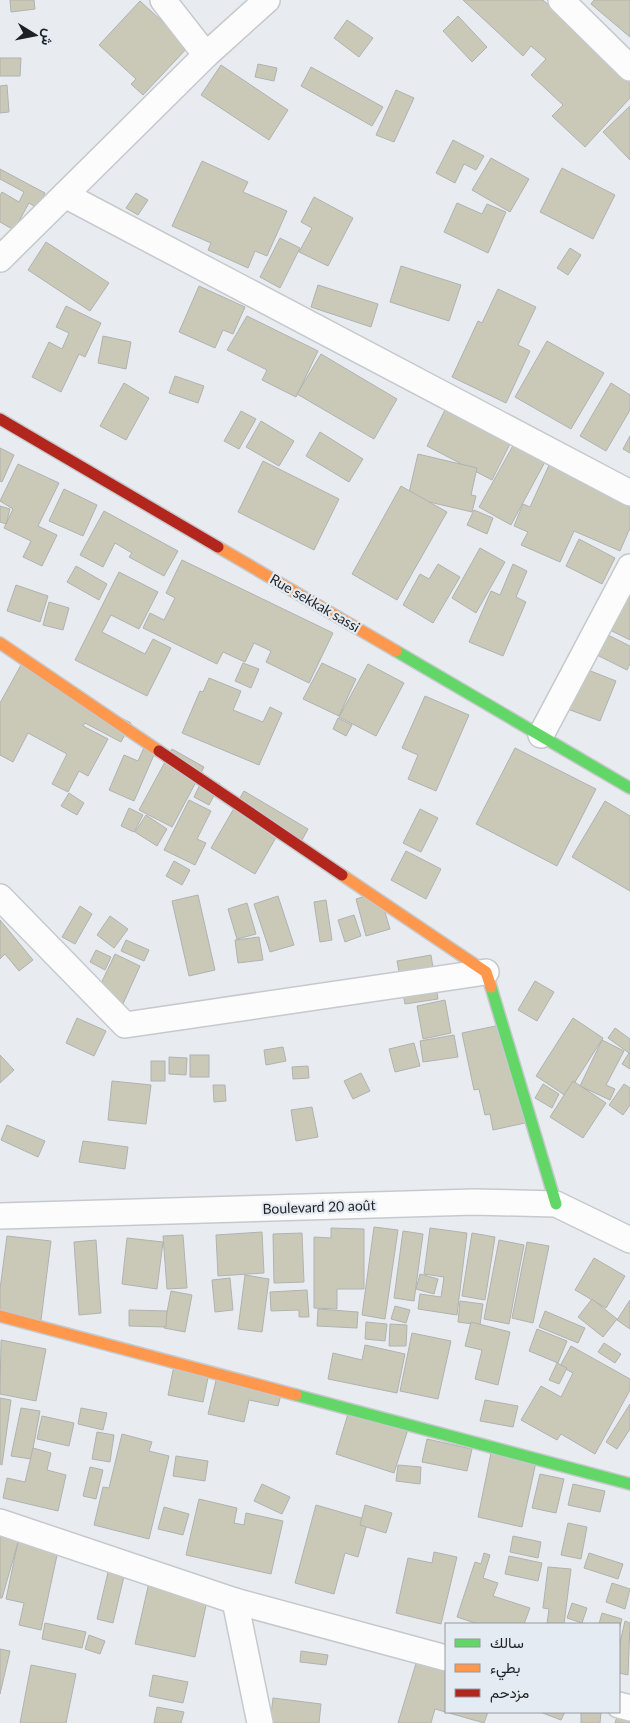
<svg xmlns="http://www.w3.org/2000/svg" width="630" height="1723" viewBox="0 0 630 1723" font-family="Lato,Vazirmatn,sans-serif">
	<rect width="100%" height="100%" fill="#e8ecf0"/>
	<!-- building -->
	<g fill="#cac9b7" stroke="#b0b2b2">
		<polygon points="10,0 34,0 35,9 11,12"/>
		<polygon points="463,0 543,0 630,80 630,98 585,147 552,116 563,105 531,75 546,59 531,46 523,56"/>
		<polygon points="594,0 630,0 630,37 591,4"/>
		<polygon points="140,1 189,46 143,95 131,84 136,79 99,45"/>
		<polygon points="458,16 487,47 472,62 443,31"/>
		<polygon points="347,20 373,38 359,57 334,38"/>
		<polygon points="0,58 21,58 20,76 0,76"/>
		<polygon points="258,64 277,68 274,81 255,77"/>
		<polygon points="221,65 288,110 269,140 201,95"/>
		<polygon points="311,67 383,107 372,126 301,86"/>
		<polygon points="7,85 9,112 0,113 0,86"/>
		<polygon points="396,90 414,98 394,142 376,135"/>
		<polygon points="630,106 630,160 603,132"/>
		<polygon points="453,140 484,156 476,170 464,164 455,183 436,173"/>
		<polygon points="491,158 529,179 510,212 472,190"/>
		<polygon points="202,161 248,182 243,192 287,211 267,256 255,251 248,268 208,250 211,243 172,226"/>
		<polygon points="562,168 615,195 593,239 540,212"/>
		<polygon points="0,169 45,193 37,208 29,203 14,230 0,222 0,195 2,192 19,202 24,192 0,179"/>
		<polygon points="136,193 148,200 138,215 126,208"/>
		<polygon points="314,197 353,218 328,266 299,252 312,228 301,222"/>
		<polygon points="457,203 482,214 487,204 506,212 488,253 444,232"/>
		<polygon points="280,238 300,248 280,288 260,277"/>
		<polygon points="46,242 109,283 90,311 28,270"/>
		<polygon points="570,248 581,255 568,275 557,268"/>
		<polygon points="401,266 461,285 449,321 390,302"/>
		<polygon points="318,285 378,304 371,327 311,307"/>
		<polygon points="199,286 245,307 233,334 223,330 215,348 179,332"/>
		<polygon points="498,289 536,307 518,345 530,351 506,403 452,377 478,321 482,323"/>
		<polygon points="66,306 101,323 85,357 79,354 61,392 32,377 49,342 62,349 69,333 56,327"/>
		<polygon points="247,316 318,351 296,397 262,380 267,370 227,350"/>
		<polygon points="103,336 131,342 126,369 98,363"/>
		<polygon points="547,341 604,373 571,429 515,397"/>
		<polygon points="321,354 397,399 374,439 297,394"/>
		<polygon points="175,376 204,386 198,403 169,393"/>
		<polygon points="124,383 149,398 126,440 100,426"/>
		<polygon points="611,383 630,395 630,410 606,451 580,436"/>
		<polygon points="448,404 513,438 492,480 427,446"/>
		<polygon points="241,411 256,419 239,449 224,441"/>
		<polygon points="261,421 294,441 279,466 246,447"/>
		<polygon points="320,432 363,459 349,482 306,456"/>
		<polygon points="630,436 630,453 623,449"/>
		<polygon points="515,442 546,460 511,525 479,507"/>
		<polygon points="0,448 14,455 2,482 0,481"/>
		<polygon points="418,454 477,468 471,495 476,496 472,512 408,497"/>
		<polygon points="263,461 339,499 314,550 238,512"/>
		<polygon points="550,463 630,497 630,528 620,551 574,531 560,562 521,545 528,532 514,526 523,504 530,507"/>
		<polygon points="18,464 59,483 38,526 57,535 42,566 23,557 31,541 4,528 13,509 0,501"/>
		<polygon points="401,486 447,512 397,600 352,574"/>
		<polygon points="64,489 97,505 83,536 49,521"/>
		<polygon points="0,506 10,509 6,524 0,522"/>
		<polygon points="474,510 493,518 487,534 467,525"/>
		<polygon points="104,511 178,551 164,576 129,557 132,553 115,543 103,567 80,555"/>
		<polygon points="579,539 615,558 602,584 566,566"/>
		<polygon points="480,548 505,562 476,613 452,598"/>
		<polygon points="182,560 333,633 309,683 266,662 271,651 254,643 245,662 223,652 217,664 143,628 150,613 164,620 175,598 166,593"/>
		<polygon points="438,564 460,577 433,623 403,605 420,574 429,579"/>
		<polygon points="513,564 527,571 516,597 526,602 503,656 469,642 491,591 500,595"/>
		<polygon points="76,566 107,584 99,600 67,582"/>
		<polygon points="119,572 158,592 139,629 111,615 102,632 145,654 153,639 171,648 147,696 75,660"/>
		<polygon points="16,585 48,596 40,622 7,611"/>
		<polygon points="619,590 630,595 630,640 602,626"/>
		<polygon points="49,602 69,608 63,630 43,625"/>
		<polygon points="602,632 630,646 630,664 627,670 591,652"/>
		<polygon points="243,663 259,669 251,688 235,681"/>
		<polygon points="322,663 356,679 339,716 303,699"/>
		<polygon points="368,664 404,683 376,736 339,717"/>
		<polygon points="21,665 131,723 121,742 85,723 83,726 108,739 88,776 79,771 68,792 52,784 67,754 28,733 13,762 0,755 0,703"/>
		<polygon points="578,666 616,681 600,721 562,707"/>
		<polygon points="209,678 241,691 233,710 263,722 270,707 282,713 259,765 182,733 200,691 203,692"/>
		<polygon points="425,696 469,715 436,791 408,779 418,755 402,748"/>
		<polygon points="338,718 352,725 346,736 333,729"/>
		<polygon points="146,743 157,748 134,801 109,790 124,755 138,761"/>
		<polygon points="515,748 596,789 557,866 476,824"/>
		<polygon points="172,749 204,767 172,827 139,810"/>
		<polygon points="204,776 220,784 209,805 194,797"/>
		<polygon points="244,791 308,829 302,840 282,827 255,874 211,848"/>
		<polygon points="69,793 84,803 77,815 61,806"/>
		<polygon points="189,800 211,811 197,839 206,843 195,865 164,850"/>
		<polygon points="605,801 630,816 630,891 572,857"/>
		<polygon points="129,808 143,815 134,832 121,826"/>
		<polygon points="420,809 438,818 421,852 403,843"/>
		<polygon points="146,815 167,829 157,846 135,832"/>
		<polygon points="406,851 441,869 426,899 391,880"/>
		<polygon points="174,861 190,870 182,885 166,876"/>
		<polygon points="379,892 390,929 366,936 356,899"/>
		<polygon points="198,895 215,970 189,976 172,901"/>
		<polygon points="278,896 294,945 270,952 254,904"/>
		<polygon points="326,900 332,940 320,942 314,902"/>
		<polygon points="247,903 256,934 237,939 228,909"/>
		<polygon points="80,906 92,914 75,944 62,937"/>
		<polygon points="354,915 361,936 345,942 338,920"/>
		<polygon points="110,916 128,929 114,948 97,935"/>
		<polygon points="0,920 33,960 19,971 5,954 0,959"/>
		<polygon points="259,937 263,960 238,963 235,940"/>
		<polygon points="126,940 149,950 144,961 121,951"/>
		<polygon points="96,950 111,957 105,970 90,962"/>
		<polygon points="115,954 140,966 122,1006 96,994"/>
		<polygon points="431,955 438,999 405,1004 397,961"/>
		<polygon points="535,981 554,992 537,1021 518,1010"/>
		<polygon points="445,1000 451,1033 423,1039 417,1006"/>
		<polygon points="77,1018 106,1031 94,1056 66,1043"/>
		<polygon points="573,1018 603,1038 566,1096 536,1076"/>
		<polygon points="505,1024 525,1123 493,1130 490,1114 485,1115 479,1089 474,1090 462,1033"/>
		<polygon points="615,1028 630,1039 630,1069 622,1064 629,1053 608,1038"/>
		<polygon points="454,1035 458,1057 423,1062 420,1041"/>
		<polygon points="602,1040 624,1051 606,1085 615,1089 610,1100 580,1086"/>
		<polygon points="414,1043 420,1066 395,1072 389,1049"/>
		<polygon points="283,1047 286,1061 266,1065 264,1050"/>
		<polygon points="0,1055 14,1070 0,1083"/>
		<rect x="190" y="1055" width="19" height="22"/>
		<polygon points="169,1057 187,1058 186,1075 169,1074"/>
		<rect x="151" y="1061" width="14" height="20"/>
		<polygon points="308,1066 309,1078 293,1079 292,1067"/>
		<polygon points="361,1073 370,1091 353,1099 344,1081"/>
		<polygon points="112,1081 151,1085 146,1124 108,1120"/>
		<polygon points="573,1081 606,1103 583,1138 550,1117"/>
		<polygon points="543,1084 559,1094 552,1108 535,1098"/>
		<polygon points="624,1084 630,1088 630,1105 623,1115 609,1105"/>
		<polygon points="213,1085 225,1085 226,1101 214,1102"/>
		<polygon points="312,1107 318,1137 296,1141 291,1110"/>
		<polygon points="7,1125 45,1141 38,1157 1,1140"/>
		<polygon points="83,1141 128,1147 125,1169 79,1162"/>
		<polygon points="374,1227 398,1230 385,1319 362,1315"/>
		<polygon points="331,1228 364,1229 364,1289 337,1289 337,1309 314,1308 314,1237 331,1238"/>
		<polygon points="430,1228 467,1233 457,1315 418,1309 420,1294 441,1297 444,1277 424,1274"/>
		<polygon points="403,1231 423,1234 414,1301 394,1298"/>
		<polygon points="262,1232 264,1273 218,1276 216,1235"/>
		<polygon points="302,1233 304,1282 274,1283 273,1234"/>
		<polygon points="472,1233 495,1237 485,1300 462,1296"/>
		<polygon points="183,1235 187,1288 167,1289 163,1236"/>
		<polygon points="7,1236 51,1241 41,1320 0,1315 0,1289"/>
		<polygon points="127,1238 163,1242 157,1289 122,1284"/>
		<polygon points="96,1240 101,1313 79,1315 74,1242"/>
		<polygon points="499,1240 524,1245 509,1324 484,1319"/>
		<polygon points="527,1242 549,1246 533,1323 512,1318"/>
		<polygon points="594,1258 625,1276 606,1308 575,1290"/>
		<polygon points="420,1274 438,1279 434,1294 416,1289"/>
		<polygon points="245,1275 269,1279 262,1332 238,1329"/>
		<polygon points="230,1278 233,1310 215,1312 212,1280"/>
		<polygon points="307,1290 309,1317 299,1317 299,1310 271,1311 270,1292"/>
		<polygon points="171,1291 192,1295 185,1332 164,1328"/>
		<polygon points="592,1299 617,1319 603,1337 578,1317"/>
		<polygon points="630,1300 630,1329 617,1320"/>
		<polygon points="460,1301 483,1304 480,1325 458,1322"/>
		<polygon points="395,1306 410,1310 406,1323 391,1319"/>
		<polygon points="318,1309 358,1312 357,1328 317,1326"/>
		<polygon points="129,1310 167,1311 166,1327 129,1326"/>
		<polygon points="545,1311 585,1328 578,1343 539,1327"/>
		<polygon points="366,1322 387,1324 385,1341 365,1339"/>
		<polygon points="471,1322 510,1332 498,1385 475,1379 482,1350 465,1346"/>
		<polygon points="390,1324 407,1325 406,1346 389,1346"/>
		<polygon points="537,1329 567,1341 558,1363 529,1351"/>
		<polygon points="412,1333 451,1341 438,1399 400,1391"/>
		<polygon points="1,1340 46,1349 36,1401 0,1394"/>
		<polygon points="604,1343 621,1354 615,1363 598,1352"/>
		<polygon points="365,1345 405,1354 397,1393 328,1379 333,1353 362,1360"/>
		<polygon points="571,1346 630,1379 630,1390 595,1454 561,1434 557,1440 521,1420 541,1386 561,1397 573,1373 560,1366"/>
		<polygon points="175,1361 210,1368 203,1402 168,1395"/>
		<polygon points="557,1363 567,1368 559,1384 549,1380"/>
		<polygon points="218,1372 283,1387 278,1406 249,1400 244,1422 208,1414"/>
		<polygon points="0,1398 11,1400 2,1465 0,1464"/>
		<polygon points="485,1400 518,1406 513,1427 480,1421"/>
		<polygon points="630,1404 630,1429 617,1449 606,1442"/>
		<polygon points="350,1407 409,1426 394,1473 336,1454"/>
		<polygon points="21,1408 40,1411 31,1459 11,1456"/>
		<polygon points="81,1408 107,1413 103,1430 78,1424"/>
		<polygon points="42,1416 74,1423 69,1446 37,1439"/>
		<polygon points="97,1432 114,1435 110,1462 92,1459"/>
		<polygon points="122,1434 152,1442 149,1451 169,1456 149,1539 94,1525 103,1487 109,1488"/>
		<polygon points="427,1439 472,1449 467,1471 422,1462"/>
		<polygon points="33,1448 51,1453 47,1470 66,1475 58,1511 3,1498 7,1478 25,1482"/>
		<polygon points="491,1453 536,1462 522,1527 478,1517"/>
		<polygon points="176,1456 208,1461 205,1481 173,1476"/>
		<polygon points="398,1465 421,1467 420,1484 396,1481"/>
		<polygon points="90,1467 103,1470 96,1499 83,1496"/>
		<polygon points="540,1474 564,1479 556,1513 532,1508"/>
		<polygon points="262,1484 290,1497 282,1514 254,1501"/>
		<polygon points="573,1484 605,1491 600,1512 568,1505"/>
		<polygon points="199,1499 237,1508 234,1523 244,1525 246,1513 283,1521 271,1574 186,1555"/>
		<polygon points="316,1505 368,1520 358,1557 345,1553 334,1594 295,1583"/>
		<polygon points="365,1505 392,1513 386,1533 360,1525"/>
		<polygon points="164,1507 189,1514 183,1535 158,1529"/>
		<polygon points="568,1523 587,1527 581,1559 561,1555"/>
		<polygon points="0,1533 19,1539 2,1598 0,1598"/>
		<polygon points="513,1536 541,1542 538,1558 510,1552"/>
		<polygon points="19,1537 59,1546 41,1630 19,1625 24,1603 6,1599"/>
		<polygon points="434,1552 457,1557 441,1624 396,1613 408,1558 432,1563"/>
		<polygon points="484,1553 490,1555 483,1578 498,1583 493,1596 530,1608 524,1624 478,1624 457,1617 475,1562 481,1564"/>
		<polygon points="589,1553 623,1564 618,1579 584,1568"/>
		<polygon points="509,1556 542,1563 538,1581 505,1574"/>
		<polygon points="548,1567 571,1569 564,1624 547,1624 549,1609 543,1608"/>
		<polygon points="109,1568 125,1572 113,1623 97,1619"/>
		<polygon points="150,1578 209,1591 195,1657 135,1644"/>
		<polygon points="612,1583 630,1589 625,1609 606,1602"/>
		<polygon points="572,1603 587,1608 582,1623 567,1618"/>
		<polygon points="602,1613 622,1619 619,1630 619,1624 599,1624"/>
		<polygon points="625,1621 630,1623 628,1675 619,1673 619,1647"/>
		<polygon points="45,1623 86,1632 82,1648 42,1639"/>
		<polygon points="89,1635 105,1641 100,1654 85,1649"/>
		<polygon points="421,1647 446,1655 446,1712 488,1712 484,1723 435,1709 431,1723 398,1723"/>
		<polygon points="0,1649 10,1651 0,1694"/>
		<polygon points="301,1651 328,1655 326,1665 300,1662"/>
		<polygon points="31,1665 76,1674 66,1723 20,1723"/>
		<polygon points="153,1675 188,1682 183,1703 149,1696"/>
		<polygon points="273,1698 321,1704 319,1723 270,1723"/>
		<polygon points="157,1707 184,1712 181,1723 154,1723"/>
		<polygon points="619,1711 630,1715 630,1723 615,1723"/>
		<polygon points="540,1712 565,1712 561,1720"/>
		<polygon points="581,1712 601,1712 600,1723 581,1723"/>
	</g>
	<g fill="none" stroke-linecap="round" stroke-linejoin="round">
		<!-- street casing -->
		<g stroke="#c6c9cc" stroke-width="28">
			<g id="street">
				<polyline points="163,0 206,55"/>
				<polyline points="561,0 630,68"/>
				<polyline points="65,195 630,493"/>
				<polyline points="0,259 206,55 267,0"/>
				<polyline points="541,735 630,567"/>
				<polyline points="0,897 125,1025 486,972"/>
				<polyline points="0,1216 474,1202 556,1204 630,1240"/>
				<polyline points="0,1522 235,1601 446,1658"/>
				<polyline points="235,1601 260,1723"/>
				<polyline points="619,1705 630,1708"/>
			</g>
		</g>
		<!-- fast casing -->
		<g stroke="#c6c9cc" stroke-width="14">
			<g id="fast">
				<polyline points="396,651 630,788"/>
				<polyline points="491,987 556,1204"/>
				<polyline points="296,1395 630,1484"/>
			</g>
		</g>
		<!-- slow casing -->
		<g stroke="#c6c9cc" stroke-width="14">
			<g id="slow">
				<polyline points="218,547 396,651"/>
				<polyline points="0,643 159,751"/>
				<polyline points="342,875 486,972 491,987"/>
				<polyline points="0,1316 296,1395"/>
			</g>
		</g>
		<!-- jam casing -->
		<g stroke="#c6c9cc" stroke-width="14">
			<g id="jam">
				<polyline points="0,419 218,547"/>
				<polyline points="159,751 342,875"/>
			</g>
		</g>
		<!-- street -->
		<use href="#street" stroke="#fcfcfd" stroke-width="25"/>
		<!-- fast -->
		<use href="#fast" stroke="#63d668" stroke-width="11"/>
		<!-- slow -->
		<use href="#slow" stroke="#ff974d" stroke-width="11"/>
		<!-- jam -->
		<use href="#jam" stroke="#b3261e" stroke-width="11"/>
	</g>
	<g text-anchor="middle" stroke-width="4.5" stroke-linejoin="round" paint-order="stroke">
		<!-- street labels -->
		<g font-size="14" fill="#1e2023" stroke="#e5ebf3">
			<text transform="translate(315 603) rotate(30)" y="5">Rue sekkak sassi</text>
			<text transform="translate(319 1207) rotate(-2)" y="5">Boulevard 20 août</text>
		</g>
	</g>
	<!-- legend -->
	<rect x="445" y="1623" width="175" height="90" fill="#e5ebf3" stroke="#959aa0"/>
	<rect x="455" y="1639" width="25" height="8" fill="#63d668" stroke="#959aa0"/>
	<text x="490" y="1648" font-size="15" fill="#1e2023">سالك</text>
	<rect x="455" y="1664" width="25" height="8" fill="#ff974d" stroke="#959aa0"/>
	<text x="490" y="1673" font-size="15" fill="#1e2023">بطيء</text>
	<rect x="455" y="1689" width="25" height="8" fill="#b3261e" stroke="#959aa0"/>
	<text x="490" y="1698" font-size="15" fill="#1e2023">مزدحم</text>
	<!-- north arrow -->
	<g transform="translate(35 35) rotate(100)" stroke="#e5ebf3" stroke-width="4" paint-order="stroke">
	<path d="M0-4L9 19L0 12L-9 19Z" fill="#1e2023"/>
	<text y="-8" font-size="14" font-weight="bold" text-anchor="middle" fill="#1e2023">ش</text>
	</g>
</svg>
